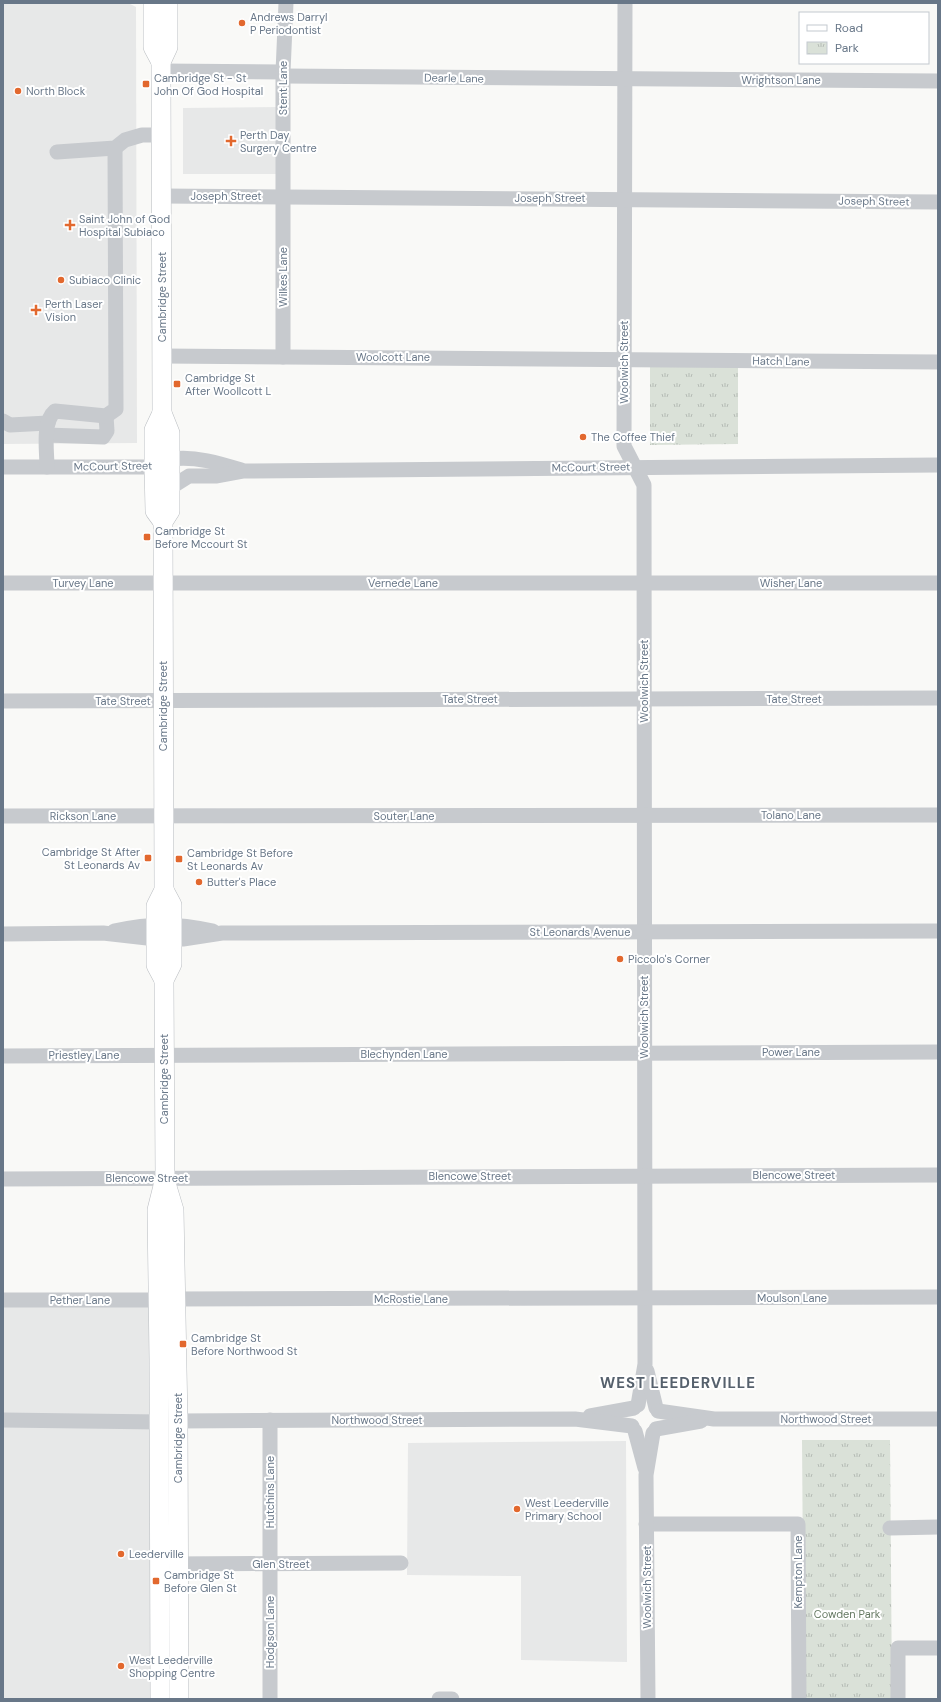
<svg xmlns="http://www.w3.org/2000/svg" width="941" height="1702" viewBox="0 0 941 1702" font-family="'DM Sans',sans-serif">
	<defs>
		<pattern id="park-tufts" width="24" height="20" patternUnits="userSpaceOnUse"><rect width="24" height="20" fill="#dae1d8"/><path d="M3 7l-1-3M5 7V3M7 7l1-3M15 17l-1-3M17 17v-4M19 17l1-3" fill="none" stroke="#b5bbb5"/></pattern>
	</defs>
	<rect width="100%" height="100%" fill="#f9f9f7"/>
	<!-- built -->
	<g fill="#e7e8e8">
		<polygon points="3,3 128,3 136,7 137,443 3,444"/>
		<polygon points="280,107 280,174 183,174 183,108"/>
		<polygon points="167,1301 152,1699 3,1699 3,1303"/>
		<polygon points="626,1441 627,1662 521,1660 521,1576 407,1575 408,1443"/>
	</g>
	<!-- park -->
	<g fill="url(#park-tufts)">
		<polygon points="650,364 738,364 738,444 650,445"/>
		<polygon points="802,1440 890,1440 892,1699 804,1699"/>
	</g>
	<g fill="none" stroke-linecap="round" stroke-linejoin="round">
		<!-- major casing -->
		<g stroke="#b8bcc0" stroke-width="20">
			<g id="major">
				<polyline points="153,3 153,47 161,62"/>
				<polyline points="162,413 154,430 154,467 155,511 163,522"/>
				<polyline points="164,980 156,965 156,906 164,890 163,522 170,511 170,433 162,413 161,71 161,62 168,47 168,3"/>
				<polyline points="165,1180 174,1210 178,1421 179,1699"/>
				<polyline points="160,1699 159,1359 157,1210 165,1178 164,980 172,964 172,905 164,890"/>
			</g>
		</g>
		<!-- minor -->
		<g stroke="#c7cace" stroke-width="15">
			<polyline points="625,3 624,446 644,485 645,1364 638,1405"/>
			<polyline points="161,71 283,72"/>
			<polyline points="283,76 938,81"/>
			<polyline points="57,152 115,148 125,140 142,135 161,135"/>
			<polyline points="162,196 938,202"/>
			<polyline points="162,356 938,362"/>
			<polyline points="283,357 283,72 286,3"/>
			<polyline points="3,421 10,425 48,423"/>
			<polyline points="47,435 103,437 107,431 106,416"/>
			<path d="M 3,467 L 154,467 C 160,464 166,460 172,459 C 195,456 219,463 241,470"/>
			<path d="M 47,467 C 47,451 42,422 55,411 L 106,416 L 116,409 L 115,148"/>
			<polyline points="170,488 189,476 217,476 244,471 938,465"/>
			<polyline points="3,583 938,583"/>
			<polyline points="3,701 938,698"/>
			<polyline points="3,816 938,815"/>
			<path d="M 114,931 C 152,923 175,923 213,931"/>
			<polyline points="3,934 103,933 156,939 183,939 222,933 938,931"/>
			<polyline points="3,1056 938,1052"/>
			<polyline points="3,1179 938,1175"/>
			<polyline points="176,1299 938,1297"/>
			<polyline points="3,1300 158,1300"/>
			<polyline points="647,1371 656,1408"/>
			<polyline points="658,1411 714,1419 938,1419"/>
			<polyline points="590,1416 634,1408"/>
			<polyline points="3,1420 160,1422"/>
			<polyline points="270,1420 270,1699"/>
			<polyline points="178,1421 575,1419 632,1426"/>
			<polyline points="656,1429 701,1421"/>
			<polyline points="635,1431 645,1468"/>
			<polyline points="646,1524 798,1524 799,1699"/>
			<polyline points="890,1528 938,1527"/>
			<polyline points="168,1564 401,1563"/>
			<polyline points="439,1699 452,1699"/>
			<polyline points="648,1699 646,1475 653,1433"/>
			<polyline points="898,1699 898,1648 938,1648"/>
		</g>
		<!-- major -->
		<use href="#major" stroke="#fff" stroke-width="19"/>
	</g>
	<!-- markers -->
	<g fill="#e2682e" stroke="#fff" stroke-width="1.5">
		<circle cx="242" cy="23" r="4"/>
		<rect x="142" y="80" width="8" height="8" rx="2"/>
		<circle cx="18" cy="91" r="4"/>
		<path d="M229 135h4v4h4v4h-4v4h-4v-4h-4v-4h4z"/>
		<path d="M68 219h4v4h4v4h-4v4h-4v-4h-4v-4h4z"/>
		<circle cx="61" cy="280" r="4"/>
		<path d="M34 304h4v4h4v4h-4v4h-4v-4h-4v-4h4z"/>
		<rect x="173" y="380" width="8" height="8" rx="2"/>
		<circle cx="583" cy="437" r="4"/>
		<rect x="143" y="533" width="8" height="8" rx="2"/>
		<rect x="144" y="854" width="8" height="8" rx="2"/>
		<rect x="175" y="855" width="8" height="8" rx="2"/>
		<circle cx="199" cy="882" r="4"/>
		<circle cx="620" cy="959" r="4"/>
		<rect x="179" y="1340" width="8" height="8" rx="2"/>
		<circle cx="517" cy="1509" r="4"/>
		<circle cx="121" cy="1554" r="4"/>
		<rect x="152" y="1577" width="8" height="8" rx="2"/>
		<circle cx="121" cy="1666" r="4"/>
	</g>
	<g text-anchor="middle" stroke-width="4" stroke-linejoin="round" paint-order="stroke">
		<!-- poi labels -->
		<g font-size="11" fill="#687788" stroke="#fff" text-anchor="start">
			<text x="250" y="21">Andrews Darryl<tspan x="250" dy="13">P Periodontist</tspan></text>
			<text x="154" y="82">Cambridge St - St<tspan x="154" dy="13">John Of God Hospital</tspan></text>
			<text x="26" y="95">North Block</text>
			<text x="240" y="139">Perth Day<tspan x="240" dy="13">Surgery Centre</tspan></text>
			<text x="79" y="223">Saint John of God<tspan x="79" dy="13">Hospital Subiaco</tspan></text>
			<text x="69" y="284">Subiaco Clinic</text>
			<text x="45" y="308">Perth Laser<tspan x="45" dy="13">Vision</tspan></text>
			<text x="185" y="382">Cambridge St<tspan x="185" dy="13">After Woollcott L</tspan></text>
			<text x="591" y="441">The Coffee Thief</text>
			<text x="155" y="535">Cambridge St<tspan x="155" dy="13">Before Mccourt St</tspan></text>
			<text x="140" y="856" text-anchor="end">Cambridge St After<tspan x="140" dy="13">St Leonards Av</tspan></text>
			<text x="187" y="857">Cambridge St Before<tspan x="187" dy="13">St Leonards Av</tspan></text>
			<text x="207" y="886">Butter's Place</text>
			<text x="628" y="963">Piccolo's Corner</text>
			<text x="191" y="1342">Cambridge St<tspan x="191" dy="13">Before Northwood St</tspan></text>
			<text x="525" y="1507">West Leederville<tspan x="525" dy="13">Primary School</tspan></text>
			<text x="129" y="1558">Leederville</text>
			<text x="164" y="1579">Cambridge St<tspan x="164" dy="13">Before Glen St</tspan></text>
			<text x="129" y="1664">West Leederville<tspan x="129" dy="13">Shopping Centre</tspan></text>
		</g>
		<!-- street labels -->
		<g font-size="11" fill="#687788" stroke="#fff">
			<text transform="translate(454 78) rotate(1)" y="4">Dearle Lane</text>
			<text x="781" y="84">Wrightson Lane</text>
			<text transform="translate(283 88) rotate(-90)" y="4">Stent Lane</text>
			<text x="226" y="200">Joseph Street</text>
			<text x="550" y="202">Joseph Street</text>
			<text transform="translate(874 201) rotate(1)" y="4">Joseph Street</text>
			<text transform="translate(283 277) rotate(-90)" y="4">Wilkes Lane</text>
			<text transform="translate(162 297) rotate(-90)" y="4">Cambridge Street</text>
			<text x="393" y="361">Woolcott Lane</text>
			<text transform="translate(781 361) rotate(1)" y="4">Hatch Lane</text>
			<text transform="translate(624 362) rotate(-90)" y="4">Woolwich Street</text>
			<text transform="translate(113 466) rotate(-1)" y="4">McCourt Street</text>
			<text transform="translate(591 467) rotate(-1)" y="4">McCourt Street</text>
			<text x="83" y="587">Turvey Lane</text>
			<text x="403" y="587">Vernede Lane</text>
			<text x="791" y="587">Wisher Lane</text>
			<text transform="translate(644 681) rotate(-90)" y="4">Woolwich Street</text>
			<text x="470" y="703">Tate Street</text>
			<text x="794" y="703">Tate Street</text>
			<text x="123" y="705">Tate Street</text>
			<text transform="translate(163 706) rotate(-90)" y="4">Cambridge Street</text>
			<text x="791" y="819">Tolano Lane</text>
			<text x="83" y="820">Rickson Lane</text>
			<text x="404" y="820">Souter Lane</text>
			<text x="580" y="936">St Leonards Avenue</text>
			<text transform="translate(644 1017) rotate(-90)" y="4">Woolwich Street</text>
			<text x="791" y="1056">Power Lane</text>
			<text x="404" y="1058">Blechynden Lane</text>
			<text x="84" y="1059">Priestley Lane</text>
			<text transform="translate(164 1079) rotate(-90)" y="4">Cambridge Street</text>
			<text x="794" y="1179">Blencowe Street</text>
			<text x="470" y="1180">Blencowe Street</text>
			<text x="147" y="1182">Blencowe Street</text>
			<text x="792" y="1302">Moulson Lane</text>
			<text x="411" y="1303">McRostie Lane</text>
			<text x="80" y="1304">Pether Lane</text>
			<text x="826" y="1423">Northwood Street</text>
			<text x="377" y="1424">Northwood Street</text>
			<text transform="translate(178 1438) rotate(-90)" y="4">Cambridge Street</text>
			<text transform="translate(270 1492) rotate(-90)" y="4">Hutchins Lane</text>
			<text x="281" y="1568">Glen Street</text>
			<text transform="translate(798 1572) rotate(-90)" y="4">Kempton Lane</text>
			<text transform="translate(647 1587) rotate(-90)" y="4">Woolwich Street</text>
			<text transform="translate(270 1632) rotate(-90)" y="4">Hodgson Lane</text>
		</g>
		<!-- park labels -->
		<g font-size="11" fill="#667a63" stroke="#fff">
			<text x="847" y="1618">Cowden Park</text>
		</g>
		<!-- district labels -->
		<g font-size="15" font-weight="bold" letter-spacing="1" fill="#56616d" stroke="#fff">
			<text x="678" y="1388">WEST LEEDERVILLE</text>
		</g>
	</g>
	<!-- border -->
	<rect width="941" height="1702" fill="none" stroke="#687788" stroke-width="8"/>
	<!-- legend -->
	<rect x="799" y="12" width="130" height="52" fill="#ffffff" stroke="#c3c9cf"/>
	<rect x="807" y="25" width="20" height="6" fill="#ffffff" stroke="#c3c9cf"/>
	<text x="835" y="32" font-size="12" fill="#687788">Road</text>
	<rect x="807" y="42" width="20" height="12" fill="url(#park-tufts)" stroke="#c3c9cf"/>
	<text x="835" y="52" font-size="12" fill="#687788">Park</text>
</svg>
